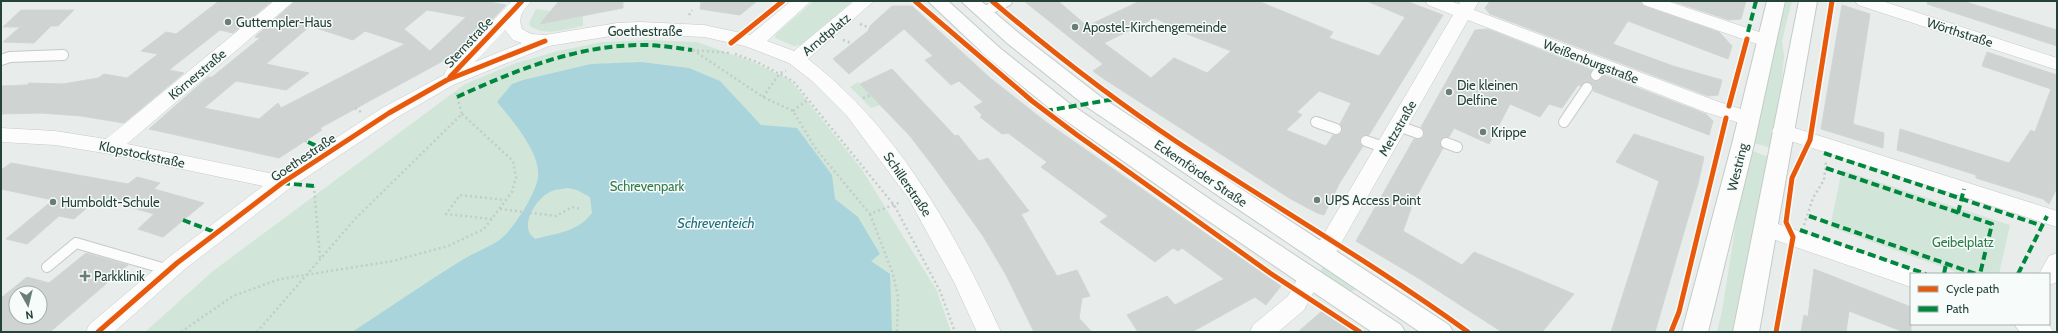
<svg xmlns="http://www.w3.org/2000/svg" width="2058" height="333" viewBox="0 0 2058 333" font-family="Cabin,sans-serif">
	<rect width="100%" height="100%" fill="#e8edeb"/>
	<!-- green -->
	<g fill="#d1e6d8">
		<polygon points="814,1 853,1 801,45 794,46 775,38 776,34"/>
		<polygon points="1786,1 1792,1 1782,41 1784,56 1781,91 1771,148 1754,143"/>
		<path d="M 536,9 L 551,11 L 544,21 L 547,23 L 583,16 L 583,26 C 566,29 546,37 530,26 L 529,23 Z"/>
		<polygon points="647,40 697,42 751,61 790,80 861,168 937,291 951,332 145,332 213,271 465,84 516,63 558,51 602,42"/>
		<polygon points="858,82 881,105 871,108 850,87"/>
		<polygon points="1753,151 1769,157 1732,332 1717,332 1722,311 1738,210"/>
		<polygon points="1842,170 2010,225 1999,274 1962,274 1830,227"/>
		<polygon points="1324,265 1359,289 1345,293 1318,275"/>
	</g>
	<!-- water -->
	<path fill="#a9d4db" fill-rule="evenodd" d="M 641,62 L 689,68 L 720,81 L 761,125 L 797,128 L 832,175 L 835,199 L 858,217 L 880,254 L 871,261 L 890,274 L 892,332 L 352,332 C 389,308 426,282 464,259 C 475,252 488,248 498,241 C 512,232 536,194 538,177 C 541,153 512,120 497,102 L 512,84 L 523,80 L 591,64 ZM 568,188 L 577,190 L 590,197 L 592,213 C 578,232 557,233 535,239 C 533,237 530,234 529,232 C 524,217 539,196 552,191 C 557,189 563,189 568,188 Z"/>
	<!-- building -->
	<g fill="#cfd4d2" stroke="#d1d6d4" fill-rule="evenodd">
		<polygon points="219,1 272,1 233,33 220,30 169,70 184,73 124,123 81,116 41,113 1,114 1,86 27,85 29,83 63,84 98,78 104,74 127,78 158,54 141,51 166,32 176,34"/>
		<path d="M 295,1 L 484,1 L 506,5 L 463,50 L 320,128 L 322,130 L 279,158 L 149,129 L 208,77 L 212,77 L 260,38 L 255,37 ZM 427,10 L 466,17 L 430,51 L 404,29 ZM 310,26 L 353,40 L 365,31 L 405,44 L 281,108 L 278,103 L 259,119 L 204,108 L 236,81 L 286,90 L 309,73 L 266,64 Z"/>
		<polygon points="559,1 623,1 623,8 540,24"/>
		<polygon points="701,1 757,1 740,15 700,9"/>
		<path d="M 1024,1 L 1058,1 L 1087,26 L 1140,1 L 1258,1 L 1333,32 L 1329,38 L 1379,56 L 1405,17 L 1367,1 L 1406,1 L 1443,15 L 1369,135 L 1364,135 L 1360,138 L 1360,143 L 1363,146 L 1339,184 L 1324,215 L 1317,213 L 1289,198 L 1104,79 L 1093,71 L 1103,64 ZM 1155,18 L 1187,34 L 1231,51 L 1207,73 L 1174,58 L 1151,78 L 1104,43 ZM 1319,91 L 1351,103 L 1340,124 L 1342,132 L 1338,135 L 1333,135 L 1326,146 L 1286,130 L 1302,115 L 1297,112 Z"/>
		<polygon points="1490,1 1640,1 1644,6 1719,32 1732,46 1728,59 1628,21 1613,44 1673,66 1722,80 1718,95 1708,96 1490,14 1485,8"/>
		<polygon points="1672,1 1746,1 1741,19 1729,20"/>
		<polygon points="1928,1 1963,1 2057,30 2057,46 1927,4"/>
		<polygon points="1842,5 1870,14 1853,124 1884,133 1883,148 1821,129"/>
		<polygon points="892,6 912,6 989,77 1046,122 1281,286 1266,305 1255,297 1192,332 1138,332 1127,315 1167,296 1175,305 1224,279 1182,248 1178,251 1173,248 1155,262 1100,222 1108,216 1041,167 1047,162 1008,133 1002,134 980,117 982,115 974,107 983,102 959,81 951,85 925,60 933,56 904,29 849,74 833,59 868,31 871,25"/>
		<polygon points="21,10 74,10 58,26 51,26 34,43 3,42 20,27 3,27"/>
		<polygon points="1488,29 1592,70 1590,75 1593,81 1599,81 1604,75 1706,114 1713,121 1709,135 1593,91 1593,85 1587,82 1581,86 1578,85 1562,108 1549,104 1540,117 1510,104 1489,144 1454,128 1449,137 1442,138 1440,144 1443,148 1413,203 1403,231 1462,265 1474,252 1574,294 1542,332 1502,332 1423,281 1356,241 1414,139 1420,139 1424,136 1424,131 1421,127 1475,30"/>
		<polygon points="1987,52 2057,75 2057,188 2049,204 2043,199 1976,178 1976,175 1897,150 1900,129 2009,163 2031,130 2035,132 2051,89 1982,66"/>
		<polygon points="892,69 955,136 958,135 979,161 988,158 1029,211 1021,214 1057,276 1077,270 1090,296 1082,298 1079,318 1092,332 1034,332 1006,275 983,236 936,170 910,136 860,84"/>
		<polygon points="1634,134 1704,157 1698,184 1655,332 1611,332 1659,181 1616,162"/>
		<polygon points="11,163 128,184 137,177 160,183 154,189 204,203 163,237 138,229 154,214 98,198 74,219 59,216 27,244 6,239 53,200 1,189 1,170"/>
		<path d="M 86,253 L 128,265 L 50,332 L 1,332 L 1,298 L 27,277 L 49,283 ZM 16,293 L 40,293 L 40,317 L 16,317 Z"/>
		<polygon points="1814,269 1911,307 1911,332 1904,332 1849,311 1846,332 1801,332 1804,315 1808,317"/>
		<polygon points="1323,310 1334,318 1336,317 1358,332 1298,332"/>
	</g>
	<g fill="none" stroke-linecap="round" stroke-linejoin="round">
		<!-- lane casing -->
		<g stroke="#c5cac8" stroke-width="12">
			<g id="lane">
				<polyline points="983,12 1007,1"/>
				<polyline points="1,60 10,57 63,55"/>
				<polyline points="1596,75 1603,65"/>
				<polyline points="1316,122 1336,129"/>
				<polyline points="1564,122 1587,88"/>
				<polyline points="1398,126 1418,133"/>
				<polyline points="1366,141 1386,148"/>
				<polyline points="1446,143 1457,147"/>
				<polyline points="47,267 76,243 169,270"/>
			</g>
		</g>
		<!-- street casing -->
		<g stroke="#c5cac8" stroke-width="1">
			<g id="street">
				<path d="M 274,1 L 294,1 L 127,144 L 279,175 L 382,108 L 444,75 L 446,70 L 512,1 L 531,1 C 524,11 517,15 522,29 L 531,34 L 545,35 L 617,23 L 640,22 L 704,25 L 750,35 L 791,1 L 811,1 L 767,41 L 794,51 L 854,1 L 874,1 L 808,59 C 898,128 954,231 1001,332 L 977,332 L 954,282 L 909,199 L 847,116 L 812,81 L 789,63 L 745,46 L 704,37 L 640,34 L 617,35 L 549,46 L 453,85 L 396,118 L 290,188 L 185,269 L 114,332 L 86,332 L 89,325 L 169,257 L 263,186 L 110,154 L 55,145 L 1,142 L 1,128 L 55,131 L 106,139 ZM 505,30 L 513,40 L 522,43 L 475,62 Z"/>
				<polygon points="1425,1 1450,1 1459,4 1461,1 1479,1 1474,10 1719,102 1756,114 1759,119 1756,124 1749,126 1705,112 1468,20 1331,261 1323,264 1315,261 1312,255 1315,249 1453,15 1428,5"/>
				<polygon points="1641,1 1667,1 1774,37 1776,41 1774,45 1767,47 1760,45 1644,5"/>
				<polygon points="1855,1 1882,1 2057,58 2057,70 1858,5"/>
				<polygon points="1782,124 2057,211 2057,227 1775,136 1772,131 1775,126"/>
				<polygon points="1766,220 1919,272 1920,274 1911,274 1911,287 1758,234 1755,228 1758,222"/>
				<polygon points="2057,253 2057,282 2049,285 2049,274 2039,274 2049,256"/>
				<polygon points="1309,269 1317,272 1321,278 1304,310 1278,332 1250,332 1253,325 1288,296 1301,272"/>
				<polygon points="2014,324 2048,324 2054,332 2020,332"/>
			</g>
		</g>
		<!-- secondary casing -->
		<g stroke="#c3cbc8" stroke-width="2">
			<g id="secondary">
				<polygon points="928,1 948,1 1001,49 1069,103 1220,206 1401,325 1405,332 1372,332 1204,218 1055,113 987,57"/>
				<polygon points="961,1 981,1 1021,35 1101,97 1449,325 1453,332 1420,332 1087,107 1007,43"/>
				<polygon points="1767,1 1785,1 1754,144 1708,332 1682,332 1732,144"/>
				<polygon points="1799,1 1817,1 1759,332 1733,332"/>
			</g>
		</g>
		<!-- path -->
		<g stroke="#c3ccca" stroke-width="2.5" stroke-dasharray="2 3" stroke-linecap="butt">
			<polyline points="689,15 692,10"/>
			<polyline points="860,24 870,28"/>
			<polyline points="843,40 851,43"/>
			<polyline points="692,50 730,53"/>
			<polyline points="693,50 763,97 793,111 816,149 870,214 901,202"/>
			<polyline points="735,54 757,62 793,81 894,205 940,291 955,332"/>
			<polyline points="763,97 780,73 786,71"/>
			<polyline points="863,98 871,95"/>
			<polyline points="355,108 361,112"/>
			<polyline points="793,111 809,99"/>
			<polyline points="305,141 308,142"/>
			<polyline points="314,186 320,258"/>
			<polyline points="500,209 556,216 572,207 582,209"/>
			<polyline points="870,214 893,274 898,297 897,332"/>
			<polyline points="492,219 446,214 460,195 505,200"/>
			<polyline points="1804,225 1813,198 1824,180 1826,162"/>
			<polyline points="181,332 233,296 280,279 393,261 448,246 484,229 512,192 516,177 513,161 462,114"/>
			<polyline points="257,332 355,219 462,114 456,93"/>
		</g>
		<!-- lane -->
		<use href="#lane" stroke="#fcfcfc" stroke-width="10"/>
		<!-- street -->
		<use href="#street" fill="#fcfcfc" fill-rule="evenodd"/>
		<!-- secondary -->
		<use href="#secondary" fill="#fcfcfc" fill-rule="evenodd"/>
		<!-- quiet -->
		<g stroke="#00873e" stroke-width="4" stroke-dasharray="8 4" stroke-linecap="butt">
			<polyline points="1748,32 1756,1"/>
			<path d="M 457,97 C 516,70 577,45 643,45 C 660,45 676,48 692,50"/>
			<polyline points="1045,111 1115,99"/>
			<polyline points="308,142 330,152"/>
			<polyline points="1824,153 2043,226"/>
			<polyline points="1826,168 1992,224 1980,274"/>
			<polyline points="282,183 314,186"/>
			<polyline points="1958,213 1964,189"/>
			<polyline points="1809,216 1976,274"/>
			<polyline points="183,220 217,233"/>
			<polyline points="1800,230 1926,274"/>
			<polyline points="1944,274 1946,264"/>
			<polyline points="2018,274 2047,216"/>
		</g>
		<!-- cycleway casing -->
		<g stroke="#f7fbf9" stroke-width="8">
			<g id="cycleway">
				<polyline points="915,1 1032,101 1077,135 1270,273 1360,332"/>
				<path d="M 992,1 C 1051,51 1112,99 1177,142 C 1274,206 1374,264 1468,332"/>
				<polyline points="731,43 783,1"/>
				<polyline points="450,77 522,1"/>
				<polyline points="1729,106 1747,39"/>
				<polyline points="98,332 177,263 282,183 389,113 447,80 545,41"/>
				<polyline points="1671,332 1679,312 1726,118"/>
				<polyline points="1776,332 1793,237 1786,222 1792,178 1810,140 1832,1"/>
			</g>
		</g>
		<!-- cycleway -->
		<use href="#cycleway" stroke="#e8590c" stroke-width="5"/>
	</g>
	<!-- markers -->
	<g fill="#697e78" stroke="#f7fbf9" stroke-width="1.5">
		<circle cx="228" cy="22" r="4"/>
		<circle cx="1075" cy="27" r="4"/>
		<circle cx="1449" cy="92" r="4"/>
		<circle cx="1483" cy="132" r="4"/>
		<circle cx="1317" cy="200" r="4"/>
		<circle cx="53" cy="202" r="4"/>
		<path d="M83 270h4v4h4v4h-4v4h-4v-4h-4v-4h4z"/>
	</g>
	<g text-anchor="middle" stroke-width="3" stroke-linejoin="round" paint-order="stroke">
		<!-- poi labels -->
		<g font-size="13" fill="#24423a" stroke="#f7fbf9" text-anchor="start">
			<text x="236" y="27">Guttempler-Haus</text>
			<text x="1083" y="32">Apostel-Kirchengemeinde</text>
			<text x="1457" y="90">Die kleinen<tspan x="1457" dy="15">Delfine</tspan></text>
			<text x="1491" y="137">Krippe</text>
			<text x="1325" y="205">UPS Access Point</text>
			<text x="61" y="207">Humboldt-Schule</text>
			<text x="94" y="281">Parkklinik</text>
		</g>
		<!-- street labels -->
		<g font-size="13" fill="#24423a" stroke="#f7fbf9">
			<text x="645" y="36">Goethestraße</text>
			<text transform="translate(1960 32) rotate(18)" y="5">Wörthstraße</text>
			<text transform="translate(826 34) rotate(-40)" y="5">Arndtplatz</text>
			<text transform="translate(468 42) rotate(-47)" y="5">Sternstraße</text>
			<text transform="translate(1591 61) rotate(21)" y="5">Weißenburgstraße</text>
			<text transform="translate(197 74) rotate(-40)" y="5">Körnerstraße</text>
			<text transform="translate(1397 128) rotate(-60)" y="5">Metzstraße</text>
			<text transform="translate(142 154) rotate(12)" y="5">Klopstockstraße</text>
			<text transform="translate(303 157) rotate(-34)" y="5">Goethestraße</text>
			<text transform="translate(1737 167) rotate(-76)" y="5">Westring</text>
			<text transform="translate(1201 173) rotate(34)" y="5">Eckernförder Straße</text>
			<text transform="translate(908 184) rotate(56)" y="5">Schillerstraße</text>
		</g>
		<!-- park labels -->
		<g font-size="13" fill="#2d7a4b" stroke="#f7fbf9">
			<text x="647" y="191">Schrevenpark</text>
			<text x="1963" y="247">Geibelplatz</text>
		</g>
		<!-- water labels -->
		<g font-size="14" font-style="italic" fill="#1c6f80" stroke="#f7fbf9">
			<text x="716" y="228">Schreventeich</text>
		</g>
	</g>
	<!-- border -->
	<rect width="2058" height="333" fill="none" stroke="#24423a" stroke-width="4"/>
	<!-- legend -->
	<rect x="1910" y="273" width="140" height="52" fill="#f7fbf9" stroke="#a3b1ad"/>
	<rect x="1918" y="286" width="20" height="6" fill="#e8590c" stroke="#a3b1ad"/>
	<text x="1946" y="293" font-size="12" fill="#24423a">Cycle path</text>
	<rect x="1918" y="306" width="20" height="6" fill="#00873e" stroke="#a3b1ad"/>
	<text x="1946" y="313" font-size="12" fill="#24423a">Path</text>
	<!-- north arrow -->
	<g transform="translate(28 305) rotate(172)"><circle r="19" fill="#f7fbf9" stroke="#a3b1ad"/>
	<path d="M0-3L7 15L0 10L-7 15Z" fill="#697e78"/>
	<text y="-6" font-size="11" font-weight="bold" text-anchor="middle" fill="#24423a">N</text>
	</g>
</svg>
